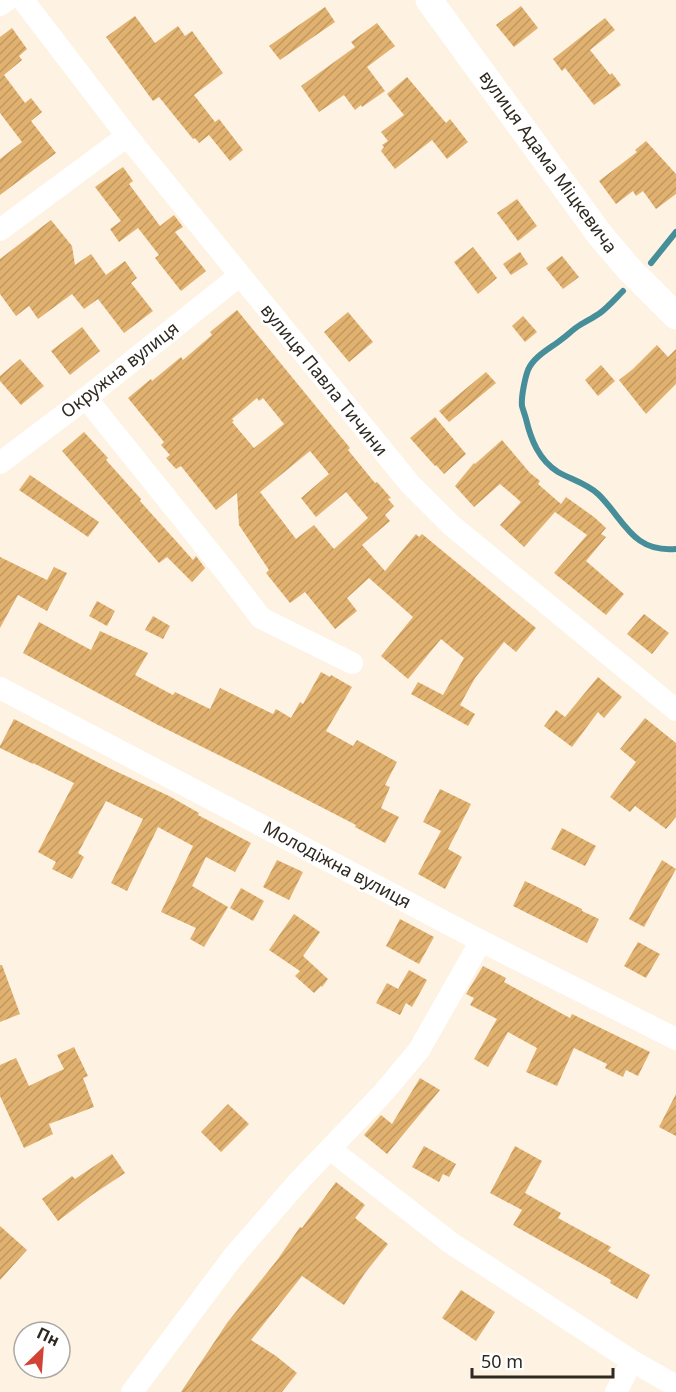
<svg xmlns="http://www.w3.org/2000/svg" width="676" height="1392" viewBox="0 0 676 1392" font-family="'Noto Sans',sans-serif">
	<defs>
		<pattern id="building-hatch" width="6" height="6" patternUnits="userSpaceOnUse" patternTransform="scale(1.5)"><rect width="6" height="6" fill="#e1b16f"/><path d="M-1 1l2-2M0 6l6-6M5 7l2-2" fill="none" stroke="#c19860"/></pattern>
	</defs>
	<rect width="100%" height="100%" fill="#fef2e2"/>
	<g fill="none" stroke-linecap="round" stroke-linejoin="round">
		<!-- stream -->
		<g stroke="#458e9a" stroke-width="6">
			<polyline points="651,263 676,232"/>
			<path d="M 623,291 C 615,299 608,307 600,313 C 593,318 586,321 580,325 C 573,329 568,335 562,339 C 551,348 534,356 528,370 C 525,378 521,397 522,406 C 523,410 525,415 526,419 C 531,440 539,460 558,472 C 572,480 586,483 598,494 C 624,519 632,553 676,549"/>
		</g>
	</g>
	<!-- building -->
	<g fill="url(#building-hatch)" fill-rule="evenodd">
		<polygon points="521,6 538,28 514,47 496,25"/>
		<polygon points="325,7 335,22 280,60 269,46"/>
		<polygon points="135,16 155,43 178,26 185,36 192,31 223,73 194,95 215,122 219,119 243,150 230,161 209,135 199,143 195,138 193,139 159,97 153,101 106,37"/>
		<polygon points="605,18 615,30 590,50 610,75 612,73 621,85 594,105 565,68 562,71 553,59"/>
		<polygon points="377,23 395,46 367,67 385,91 362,107 361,105 355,110 344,95 319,112 301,86 355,47 351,42"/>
		<polygon points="12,28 27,49 19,56 22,60 4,75 25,103 31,98 42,112 31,121 56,153 0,195 0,159 22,142 0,113 0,37"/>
		<polygon points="407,77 446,123 450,119 468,142 447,159 432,140 395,169 381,151 384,147 382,145 388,141 381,132 404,115 387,94"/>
		<polygon points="646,141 676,174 676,194 656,209 643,191 636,196 633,191 616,204 599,181 637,152 635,150"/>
		<polygon points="123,167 133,181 129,184 160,226 174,215 183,227 175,232 206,271 181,291 155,258 159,255 138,228 119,242 110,229 121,221 95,187"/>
		<polygon points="517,199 537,226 518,241 497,213"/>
		<polygon points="51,220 72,246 75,265 91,254 106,275 125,261 137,278 131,283 153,311 124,333 98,299 84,309 72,294 38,319 29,306 16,316 0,294 0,259"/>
		<polygon points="473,247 497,278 478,294 454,262"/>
		<polygon points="520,252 528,264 511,275 503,264"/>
		<polygon points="562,256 579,277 563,289 546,268"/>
		<path d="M 237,310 L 350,448 L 348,450 L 375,483 L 377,482 L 391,498 L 388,499 L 394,506 L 385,515 L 390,521 L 362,545 L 385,571 L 416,534 L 419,537 L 422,534 L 536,628 L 516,652 L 504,642 L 475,678 L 460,705 L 475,714 L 468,726 L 411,694 L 418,682 L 443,695 L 464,658 L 441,639 L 408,679 L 381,656 L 413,617 L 369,578 L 347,598 L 357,611 L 335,629 L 305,592 L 290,603 L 266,573 L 269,570 L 239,525 L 237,493 L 216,510 L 181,466 L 176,469 L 166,458 L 170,455 L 161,445 L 164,442 L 128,398 L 151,379 L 152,381 L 181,357 L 183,360 L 212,335 L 210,332 ZM 257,398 L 259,401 L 263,398 L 284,424 L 254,448 L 232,422 L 234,421 L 232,419 ZM 310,451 L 329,474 L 301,498 L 316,517 L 346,492 L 368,518 L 334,549 L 314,525 L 296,539 L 260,492 Z"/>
		<polygon points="348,312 373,342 349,362 324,332"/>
		<polygon points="523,316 537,332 525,342 512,326"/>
		<polygon points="82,327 100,351 70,375 51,351"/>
		<polygon points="657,345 668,357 676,349 676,384 646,414 619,380 633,369"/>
		<polygon points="20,359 44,386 21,405 0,381 0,376"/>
		<polygon points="601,365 615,381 598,396 585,380"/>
		<polygon points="486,372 496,383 449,422 439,411"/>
		<polygon points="435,417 466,454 444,474 436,465 435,466 410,438"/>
		<polygon points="84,432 108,458 106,460 141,499 140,501 193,560 196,556 205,568 192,582 167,557 159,563 62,451"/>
		<polygon points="502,440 530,473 540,481 538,484 561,504 566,497 594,517 606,528 601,534 606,537 586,561 624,594 606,615 554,573 587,535 555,512 524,547 500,525 521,502 500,484 474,507 455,486 474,463 475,464"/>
		<polygon points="30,475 99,522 88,537 19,490"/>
		<polygon points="0,557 47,580 54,567 67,573 47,611 18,595 0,628"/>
		<polygon points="97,601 115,611 107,626 89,616"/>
		<polygon points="644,614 669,633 652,654 627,634"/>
		<polygon points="153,616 170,626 163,639 145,630"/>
		<polygon points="39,622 91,650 100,631 148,653 135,675 173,695 175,692 210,709 220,688 273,714 276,709 291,718 300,702 303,704 321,672 330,677 331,675 352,687 326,731 353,746 357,740 397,762 385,785 390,787 381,808 399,817 385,843 355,827 356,825 261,776 158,725 23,653"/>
		<polygon points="598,677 622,697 604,718 598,712 572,747 544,726 556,710 565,717"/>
		<polygon points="645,718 676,743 676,817 666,829 635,806 630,812 610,797 636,762 620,749"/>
		<polygon points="14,719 109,768 169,796 199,813 198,815 251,843 235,872 206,857 192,886 228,907 204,947 190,939 196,928 161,912 193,846 158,827 127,891 111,883 143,819 106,801 78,853 84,857 72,879 52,869 56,862 38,852 74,783 33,763 33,764 0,748 0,746"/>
		<polygon points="440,789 471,804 448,849 462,857 445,889 418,874 441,831 423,822"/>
		<polygon points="562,828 596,846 585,866 551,849"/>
		<polygon points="277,860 303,872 289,900 263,887"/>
		<polygon points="662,860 676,869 644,927 629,919"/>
		<polygon points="525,881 582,909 582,911 599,919 587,943 513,906"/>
		<polygon points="241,888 264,901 253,921 230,908"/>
		<polygon points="294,914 320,932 303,956 328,979 322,987 321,986 314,993 295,976 300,971 269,950"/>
		<polygon points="400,919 434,937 419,964 386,946"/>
		<polygon points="638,942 660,954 646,978 624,966"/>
		<polygon points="0,965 2,965 20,1014 0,1022"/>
		<polygon points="483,966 506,978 504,982 570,1018 572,1014 650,1052 638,1076 626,1070 623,1077 605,1068 607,1064 574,1048 557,1086 526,1072 537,1048 508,1032 488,1067 474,1059 497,1019 470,1005 474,998 466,994"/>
		<polygon points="409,970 427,980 412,1007 406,1003 400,1015 376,1003 387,983 398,989"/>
		<polygon points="74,1047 88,1076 83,1078 94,1107 49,1124 53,1134 24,1148 0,1096 0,1065 16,1058 29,1086 64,1069 57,1055"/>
		<polygon points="420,1078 440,1090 387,1154 364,1135 381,1115 392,1124"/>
		<polygon points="676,1094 676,1136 659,1127"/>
		<polygon points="228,1104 249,1124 221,1152 201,1132"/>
		<polygon points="424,1146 456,1164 449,1177 443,1174 439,1182 412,1167"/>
		<polygon points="515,1146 542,1161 525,1193 561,1213 558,1218 611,1247 608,1251 650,1275 637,1299 610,1283 611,1280 513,1225 522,1210 490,1193"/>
		<polygon points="112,1154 125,1173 92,1195 58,1221 42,1199 72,1176 75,1179"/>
		<polygon points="336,1182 365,1205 355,1218 388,1244 365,1273 344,1305 302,1276 251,1340 276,1356 297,1373 282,1392 181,1392 227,1323 278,1259 300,1227 302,1228"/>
		<polygon points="0,1226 27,1250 0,1280"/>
		<polygon points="461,1290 495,1312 476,1341 442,1318"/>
	</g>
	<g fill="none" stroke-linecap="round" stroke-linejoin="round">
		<!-- minor -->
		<g stroke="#fff" stroke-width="22">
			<polyline points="23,0 127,136 410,484 451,525 676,710"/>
			<polyline points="0,5 7,0"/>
			<polyline points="0,230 127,136"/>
			<polyline points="86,398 229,576 261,618 352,663"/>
			<polyline points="0,463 86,398 239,276"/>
			<polyline points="0,688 481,941 676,1039"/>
			<polyline points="330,1149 451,1243 632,1361 676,1386"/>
			<polyline points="132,1392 233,1257 299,1181 384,1092 419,1050 481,941"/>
			<polyline points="616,1392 632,1361"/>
		</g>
		<!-- tertiary -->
		<polyline stroke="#fff" stroke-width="27" points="429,0 600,235 629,269 676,316"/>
	</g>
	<g text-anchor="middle" stroke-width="5" stroke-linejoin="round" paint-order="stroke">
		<!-- street labels -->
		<g font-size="18" fill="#2e2921" stroke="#fff">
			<text transform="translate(548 162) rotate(54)" y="6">вулиця Адама Міцкевича</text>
			<text transform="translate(120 370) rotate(-38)" y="6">Окружна вулиця</text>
			<text transform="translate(324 380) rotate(51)" y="6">вулиця Павла Тичини</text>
			<text transform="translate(337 865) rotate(28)" y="6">Молодіжна вулиця</text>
		</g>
	</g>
	<!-- north arrow -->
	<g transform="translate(42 1350) rotate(25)"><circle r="28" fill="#ffffff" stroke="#aba9a6" stroke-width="1.5"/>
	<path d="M0-4.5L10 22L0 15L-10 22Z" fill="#d14435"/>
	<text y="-9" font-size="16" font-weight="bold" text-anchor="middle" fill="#2e2921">Пн</text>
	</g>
	<!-- scale -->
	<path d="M472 1368v9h141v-9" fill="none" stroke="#2e2921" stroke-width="3"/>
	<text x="481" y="1368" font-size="18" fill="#2e2921" stroke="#ffffff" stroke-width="4.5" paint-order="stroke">50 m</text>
</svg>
